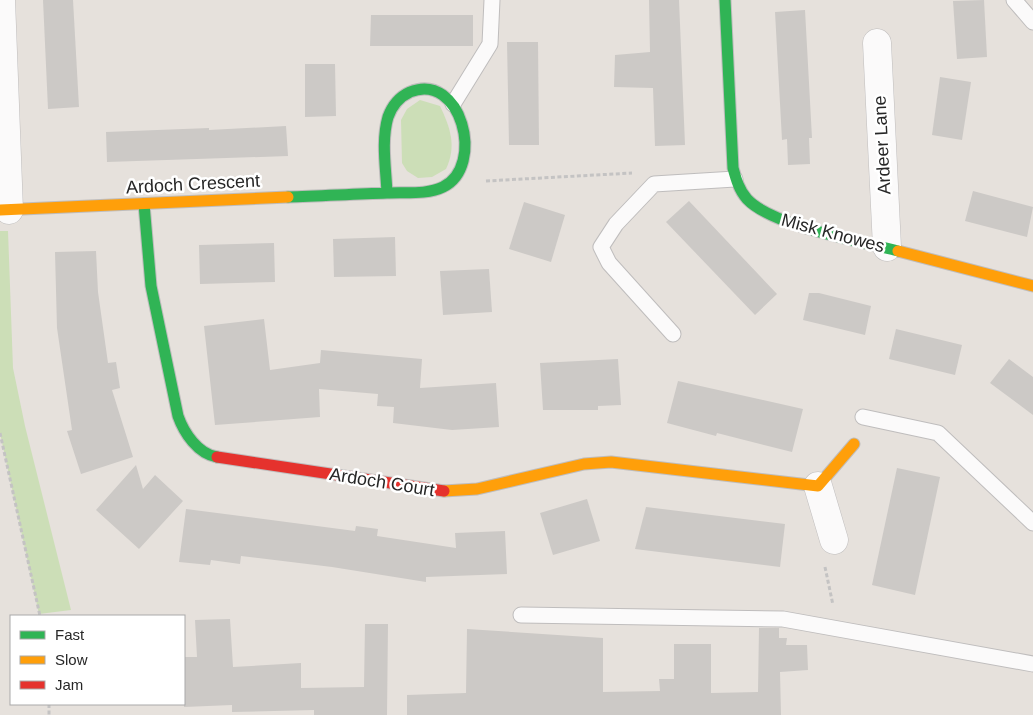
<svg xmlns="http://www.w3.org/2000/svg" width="1033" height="715" viewBox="0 0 1033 715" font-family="Helvetica,sans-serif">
	<rect width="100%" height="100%" fill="#e6e1dc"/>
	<!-- green -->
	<g fill="#ccdeb7">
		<path d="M 420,100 L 440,106 C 450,127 457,146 446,169 L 432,177 L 418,178 L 407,171 L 402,163 L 401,120 L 407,109 Z"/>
		<polygon points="0,231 8,231 13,368 25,426 71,610 39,614 0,433"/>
	</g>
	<!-- building -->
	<g fill="#ccc9c6">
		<polygon points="43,0 73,0 79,107 48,109"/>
		<polygon points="649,0 679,0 685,145 655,146 653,88 614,87 615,55 650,52"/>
		<polygon points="984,0 987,57 957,59 953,1"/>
		<polygon points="805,10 812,138 809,138 810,164 788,165 787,139 782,140 775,12"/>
		<polygon points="371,15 473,15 473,46 370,46"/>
		<polygon points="507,42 538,42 539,145 509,145"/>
		<polygon points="305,64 335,64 336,116 305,117"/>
		<polygon points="940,77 971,82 962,140 932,135"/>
		<polygon points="286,126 288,156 107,162 106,132 209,128 209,130"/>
		<polygon points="973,191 1033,207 1027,237 965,221"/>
		<polygon points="689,201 777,294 755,315 666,222"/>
		<polygon points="524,202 565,215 551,262 509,249"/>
		<polygon points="395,237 396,276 334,277 333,239"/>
		<polygon points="274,243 275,282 200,284 199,245"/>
		<polygon points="96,251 98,292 108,363 116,362 120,388 112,390 133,457 81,474 67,431 72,430 57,328 55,252"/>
		<polygon points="489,269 492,312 443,315 440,271"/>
		<polygon points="809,293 819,293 871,306 865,335 803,320"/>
		<polygon points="264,319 270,370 320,363 321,350 422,359 420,388 496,383 499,427 452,430 393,423 394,407 377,406 378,394 319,389 320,417 215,425 204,326"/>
		<polygon points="896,329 962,345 955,375 889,359"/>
		<polygon points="618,359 621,405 598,406 598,410 543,410 540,363"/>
		<polygon points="1009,359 1033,377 1033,415 990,383"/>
		<polygon points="678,381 803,409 792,452 717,433 716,436 667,423"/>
		<polygon points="136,465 143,489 155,475 183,501 139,549 96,510"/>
		<polygon points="897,468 940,477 915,595 872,585"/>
		<polygon points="587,499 600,541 553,555 540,513"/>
		<polygon points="646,507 785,524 780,567 635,549"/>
		<polygon points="186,509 355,531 356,526 378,529 377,536 456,548 455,533 505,531 507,574 426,577 426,582 332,567 241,556 240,564 211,560 210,565 179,562"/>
		<polygon points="230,619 233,667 301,663 301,688 364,687 365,624 388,624 387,715 314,715 314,710 232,712 232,705 184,707 184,657 197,657 195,620"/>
		<polygon points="759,628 779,628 779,638 787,638 786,645 807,645 808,670 780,672 781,715 407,715 407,695 466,693 467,629 603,638 603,692 660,691 659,679 674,679 674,644 711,644 711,693 758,692"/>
	</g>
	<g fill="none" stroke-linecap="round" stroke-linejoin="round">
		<!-- lane casing -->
		<g stroke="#bfbdbd" stroke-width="17">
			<g id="lane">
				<polyline points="1014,0 1033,22"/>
				<polyline points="453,104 490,44 492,0"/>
				<polyline points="673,334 609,263 601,247 616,224 654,184 735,179"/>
				<polyline points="863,417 938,433 1033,523"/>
				<polyline points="521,615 783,619 1033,664"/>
			</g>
		</g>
		<!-- street casing -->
		<g stroke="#bfbdbd" stroke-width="29">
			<g id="street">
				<polyline points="1,0 9,210"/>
				<polyline points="877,43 887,247"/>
				<polyline points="818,486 834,540"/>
			</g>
		</g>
		<!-- fast casing -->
		<g stroke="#bfbdbd" stroke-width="13">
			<g id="fast">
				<path d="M 725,0 L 733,168 C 736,179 739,190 747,199 C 772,226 860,241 898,251"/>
				<path d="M 288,197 C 321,196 354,194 387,193 C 405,192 427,195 443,187 C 486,166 461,71 410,92 C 399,97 392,106 388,117 C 381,141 386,169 387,193"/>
				<path d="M 144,204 L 151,286 L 178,416 C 184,433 198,454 217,457"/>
			</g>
		</g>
		<!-- slow casing -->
		<g stroke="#bfbdbd" stroke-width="13">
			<g id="slow">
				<polyline points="0,210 288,197"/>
				<polyline points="898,251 1033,286"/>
				<polyline points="444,491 477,489 584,464 611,462 818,486 854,444"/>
			</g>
		</g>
		<!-- jam casing -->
		<g stroke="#bfbdbd" stroke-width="13">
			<polyline id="jam" points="217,457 444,491"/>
		</g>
		<!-- path -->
		<g stroke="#c4c3c3" stroke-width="3" stroke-dasharray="4 2.5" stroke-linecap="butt">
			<polyline points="486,181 632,173"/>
			<polyline points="0,433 40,616"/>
			<polyline points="825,567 833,605"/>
			<polyline points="49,704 49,715"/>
		</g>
		<!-- lane -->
		<use href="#lane" stroke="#fbfafa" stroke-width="15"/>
		<!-- street -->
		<use href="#street" stroke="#fbfafa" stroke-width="28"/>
		<!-- fast -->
		<use href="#fast" stroke="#30b455" stroke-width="11"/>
		<!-- slow -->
		<use href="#slow" stroke="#ff9f0a" stroke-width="11"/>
		<!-- jam -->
		<use href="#jam" stroke="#e5322d" stroke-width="11"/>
	</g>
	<g text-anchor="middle" stroke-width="5" stroke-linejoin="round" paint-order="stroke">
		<!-- street labels -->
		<g font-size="18" fill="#272727" stroke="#fff">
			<text transform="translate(882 145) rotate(-93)" y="6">Ardeer Lane</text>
			<text transform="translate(193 184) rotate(-3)" y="6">Ardoch Crescent</text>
			<text transform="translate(833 233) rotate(15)" y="6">Misk Knowes</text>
			<text transform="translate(382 482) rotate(9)" y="6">Ardoch Court</text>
		</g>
	</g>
	<!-- legend -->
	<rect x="10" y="615" width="175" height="90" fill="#ffffff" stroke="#a9a9a9"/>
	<rect x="20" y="631" width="25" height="8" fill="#30b455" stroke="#a9a9a9"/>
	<text x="55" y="640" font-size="15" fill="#272727">Fast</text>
	<rect x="20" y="656" width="25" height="8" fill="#ff9f0a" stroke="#a9a9a9"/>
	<text x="55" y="665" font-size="15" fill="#272727">Slow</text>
	<rect x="20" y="681" width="25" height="8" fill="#e5322d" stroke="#a9a9a9"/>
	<text x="55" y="690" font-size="15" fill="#272727">Jam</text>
</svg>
